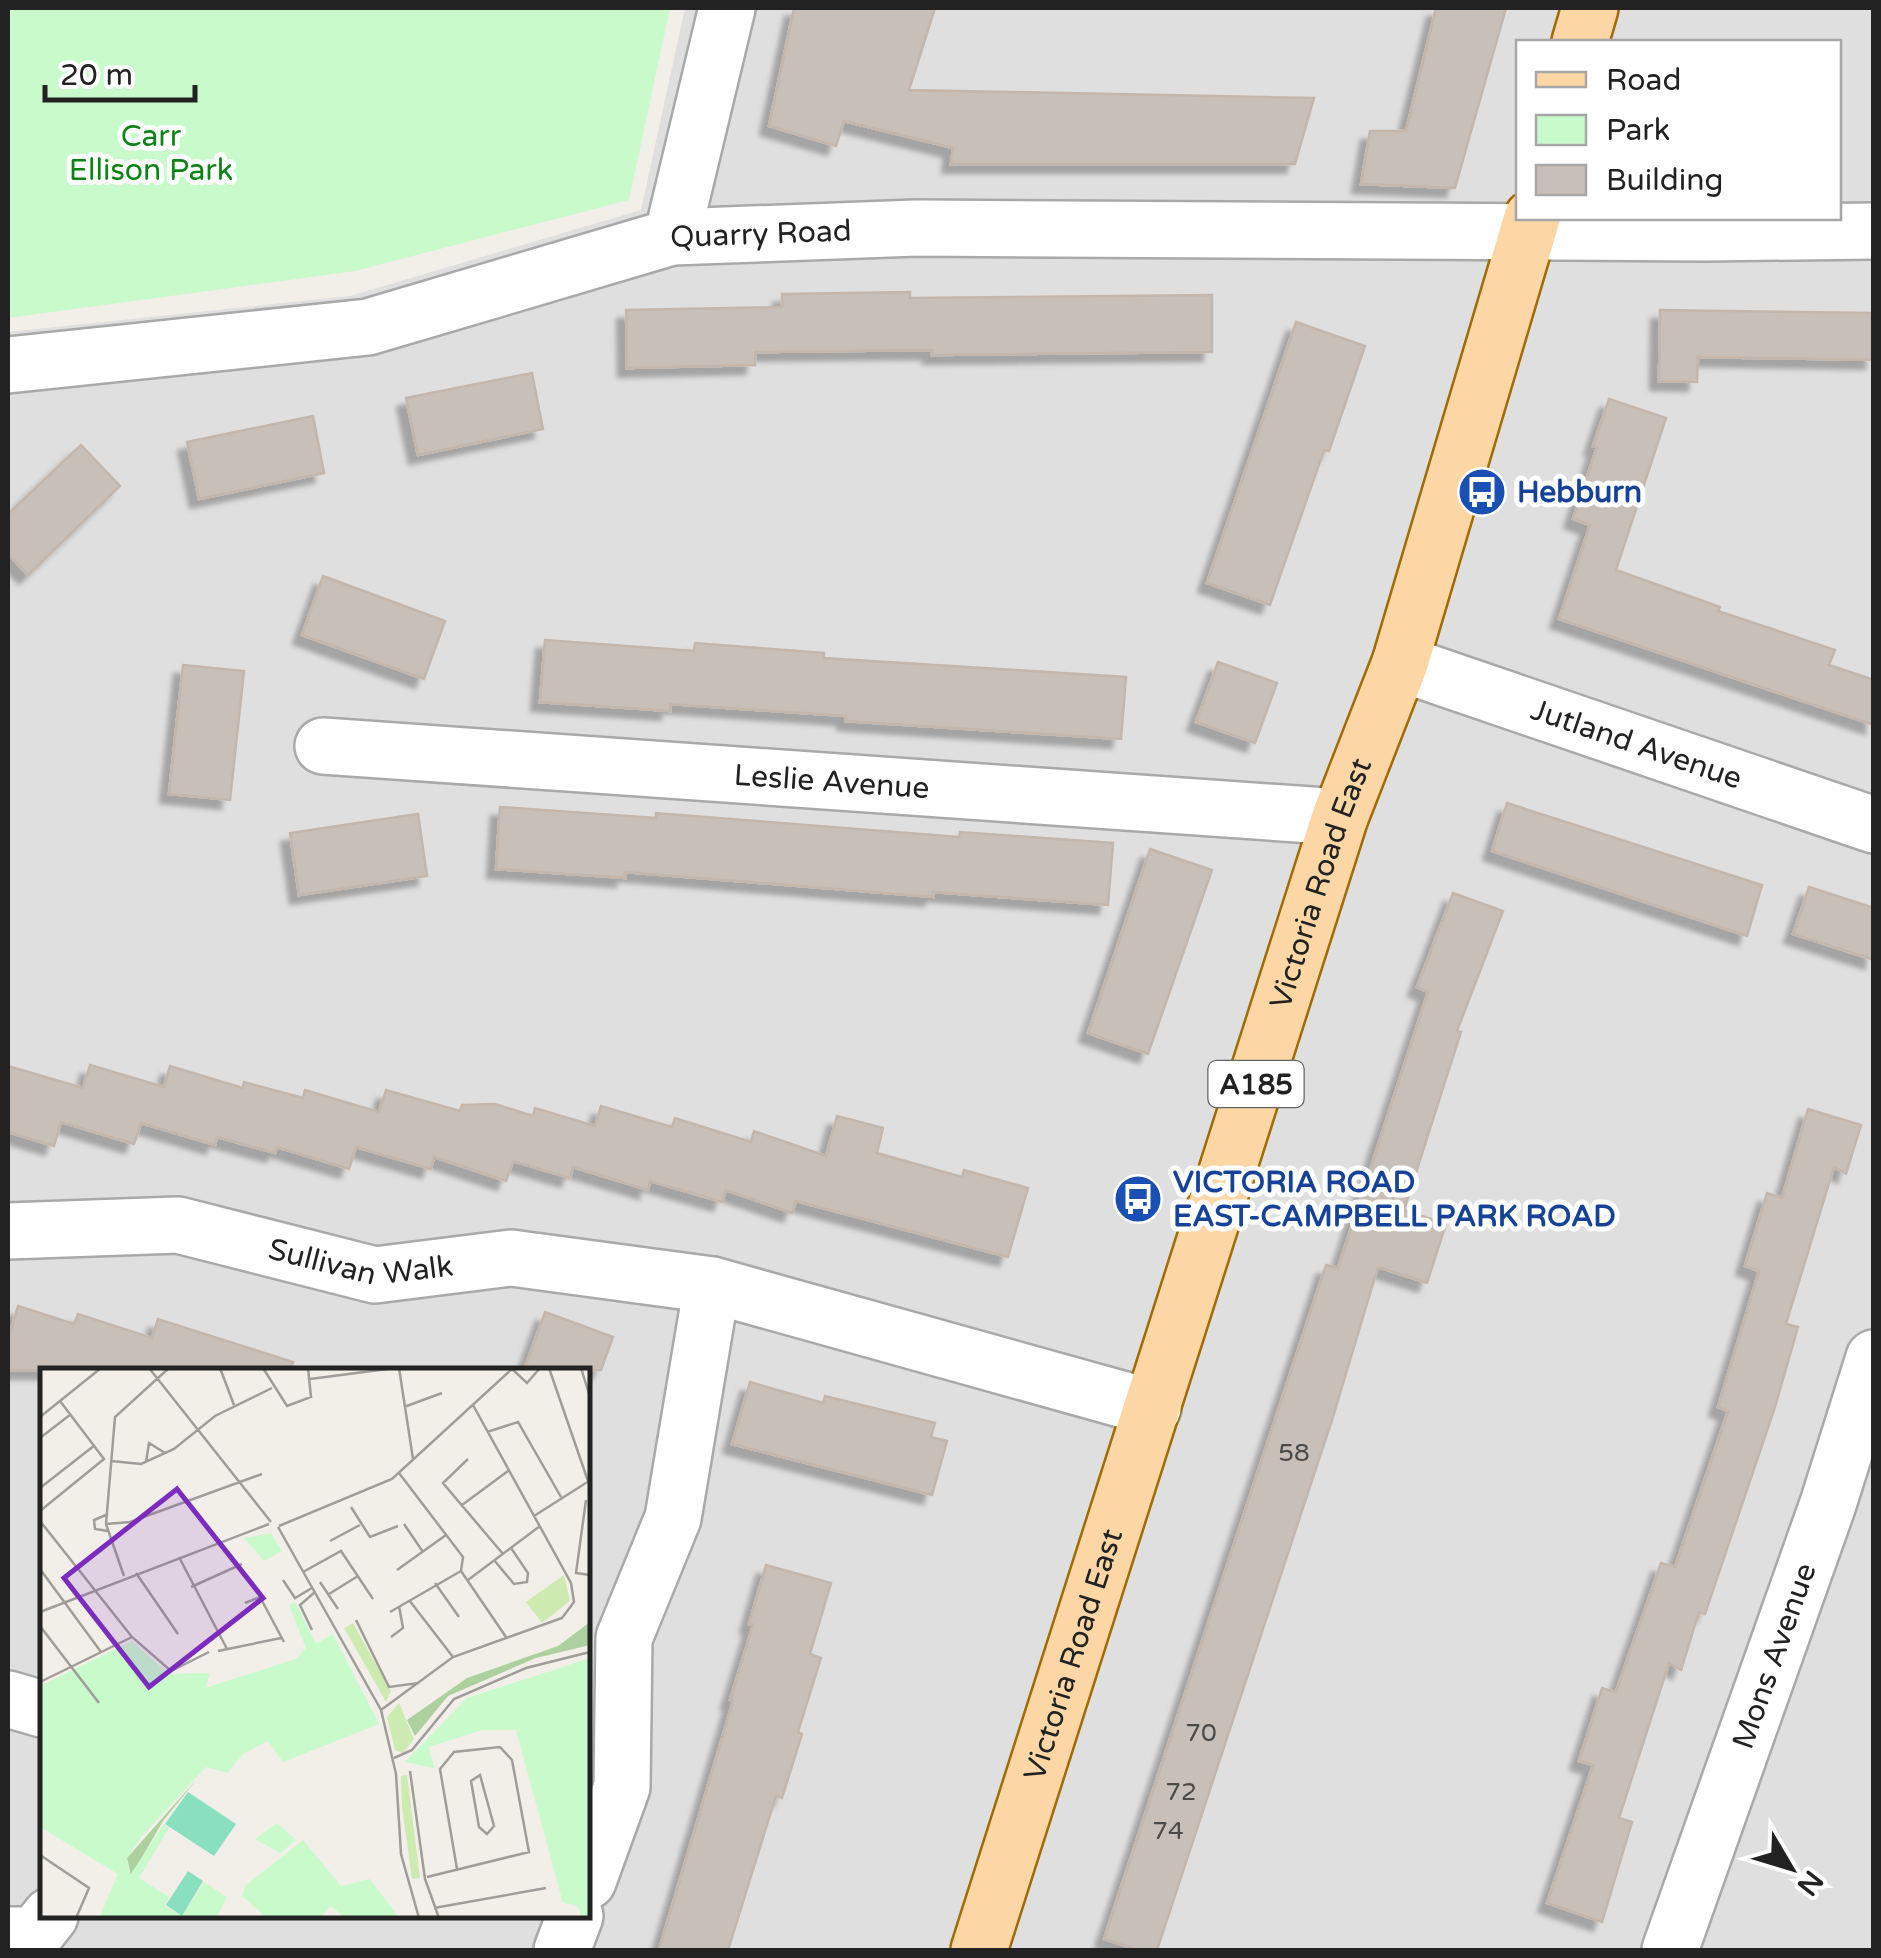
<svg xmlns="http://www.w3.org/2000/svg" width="1881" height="1958" viewBox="0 0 1881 1958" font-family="'Varela Round',sans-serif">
	<defs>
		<filter id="shadow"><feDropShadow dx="-9" dy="9" stdDeviation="2.5" flood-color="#0004"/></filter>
	</defs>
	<rect width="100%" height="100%" fill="#f2efe9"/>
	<!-- residential -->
	<path fill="#e0dfdf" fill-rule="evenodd" d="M 685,8 L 1873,8 L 1873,1950 L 8,1950 L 8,332 L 350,296 L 641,210 ZM 1518,42 L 1838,42 L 1838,218 L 1518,218 ZM 42,1370 L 588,1370 L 588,1916 L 42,1916 Z"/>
	<!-- park -->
	<polygon fill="#c8facc" points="8,8 670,8 629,200 355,271 8,318"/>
	<!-- building -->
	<g fill="#c7bfb8" stroke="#c4b6ab" stroke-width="2.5" filter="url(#shadow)">
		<polygon points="794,8 935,8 909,90 1314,98 1295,164 951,164 953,148 844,121 836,146 769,126"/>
		<polygon points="1436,8 1506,8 1455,188 1361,184 1370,131 1406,131"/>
		<polygon points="910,292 910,298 1212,295 1212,352 932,355 932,350 755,352 755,365 627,368 626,310 782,307 782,294"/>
		<polygon points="1660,310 1874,313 1874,360 1698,357 1697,382 1659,381"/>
		<polygon points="1296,322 1365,346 1329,451 1324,450 1270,605 1207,583"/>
		<polygon points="532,373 543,429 418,455 406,398"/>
		<polygon points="1609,399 1666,418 1616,570 1720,607 1718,611 1835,650 1829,665 1874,680 1874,725 1559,619 1590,525 1573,519 1597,447 1593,446"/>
		<polygon points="313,416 324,473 199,499 187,442"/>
		<polygon points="81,445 120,486 28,575 8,554 8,514"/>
		<polygon points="323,576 445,621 424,679 302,635"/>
		<polygon points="545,640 694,651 695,643 824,653 824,658 1126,677 1121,739 846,721 846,716 670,704 670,711 540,702"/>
		<polygon points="1218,662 1277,683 1255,743 1196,722"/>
		<polygon points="183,665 244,671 230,800 169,794"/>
		<polygon points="1507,803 1762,885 1747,936 1492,851"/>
		<polygon points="500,807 656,818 656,813 959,837 960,832 1113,843 1108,905 933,892 933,897 625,872 625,878 496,869"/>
		<polygon points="418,814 427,876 299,895 290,833"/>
		<polygon points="1150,849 1212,870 1148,1054 1088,1033"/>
		<polygon points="1809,887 1874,908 1874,960 1793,934"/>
		<polygon points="1453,893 1503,911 1457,1031 1461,1032 1404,1210 1446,1224 1427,1283 1378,1267 1332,1420 1157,1950 1138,1950 1104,1939 1326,1265 1338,1268 1428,992 1417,987"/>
		<polygon points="90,1065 164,1087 170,1066 243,1088 244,1082 303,1098 305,1090 379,1112 386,1090 460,1111 462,1105 495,1104 533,1116 535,1108 595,1126 601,1106 672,1127 675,1118 751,1142 754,1131 826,1156 837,1116 883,1128 877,1153 962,1177 964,1170 1028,1188 1008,1257 796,1201 792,1213 726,1190 722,1202 650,1181 648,1190 573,1167 570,1178 513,1161 506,1181 434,1157 431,1169 356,1147 349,1169 277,1147 275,1153 217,1137 215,1145 141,1123 134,1144 61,1122 54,1146 8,1132 8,1066 83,1088"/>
		<polygon points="1808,1109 1861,1125 1846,1174 1834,1167 1786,1324 1798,1327 1775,1407 1705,1614 1699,1612 1681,1670 1669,1663 1619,1818 1632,1822 1602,1922 1547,1903 1593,1765 1579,1761 1602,1688 1616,1692 1661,1563 1675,1567 1728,1411 1718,1407 1759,1271 1745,1266 1767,1193 1782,1198"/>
		<polygon points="18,1306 74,1324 78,1314 152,1338 158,1319 293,1362 291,1370 8,1370 8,1340"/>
		<polygon points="545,1312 613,1337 601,1370 524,1370"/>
		<polygon points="750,1382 823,1403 825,1396 935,1423 931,1437 947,1441 932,1495 732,1444"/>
		<polygon points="766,1565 831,1583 810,1654 821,1658 798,1732 802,1734 782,1798 776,1796 728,1950 659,1950 733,1701 730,1700 753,1625 749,1624"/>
	</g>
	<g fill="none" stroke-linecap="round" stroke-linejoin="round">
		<!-- minor casing -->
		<g stroke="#a9a9a9" stroke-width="60">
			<g id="minor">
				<polyline points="672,237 727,8"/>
				<path id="s1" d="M 8,365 L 368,327 L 672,237 L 916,228 L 1705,233 L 1874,231"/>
				<path id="s2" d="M 1400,663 L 1874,825"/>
				<path id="s3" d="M 323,746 L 1340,817"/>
				<path id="s4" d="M 8,1231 L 178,1225 L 375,1275 L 511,1258 L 712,1285 L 1153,1408"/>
				<polyline points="8,1699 42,1709"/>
				<polyline points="588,1881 622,1787 624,1638 673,1518 712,1285"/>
				<polyline points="8,1935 35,1935 50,1916"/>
				<polyline points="562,1950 575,1916"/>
				<path id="s5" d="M 1670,1950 L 1828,1504 L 1874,1358"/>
			</g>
		</g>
		<!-- major casing -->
		<g stroke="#a06b00" stroke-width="60">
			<g id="major">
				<polyline points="1580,42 1590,8"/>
				<path id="s6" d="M 979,1950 L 1340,817 L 1400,663 L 1532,218"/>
			</g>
		</g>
		<!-- minor -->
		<use href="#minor" stroke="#fff" stroke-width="55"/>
		<!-- major -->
		<use href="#major" stroke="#fcd6a4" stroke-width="55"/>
	</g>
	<!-- icons -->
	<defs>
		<g id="bus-disc" transform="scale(2.5)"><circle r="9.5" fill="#1a4fb4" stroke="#fff"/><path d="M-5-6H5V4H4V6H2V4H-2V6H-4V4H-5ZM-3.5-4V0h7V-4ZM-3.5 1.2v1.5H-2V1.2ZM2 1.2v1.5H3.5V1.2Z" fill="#fff"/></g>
	</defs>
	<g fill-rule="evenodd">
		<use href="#bus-disc" x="1482" y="492"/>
		<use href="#bus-disc" x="1138" y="1199"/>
	</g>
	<g text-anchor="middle" stroke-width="10" stroke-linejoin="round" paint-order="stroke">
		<!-- number labels -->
		<g font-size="25" fill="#4b4948">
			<text x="1294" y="1461">58</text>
			<text x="1201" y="1741">70</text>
			<text x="1181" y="1800">72</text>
			<text x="1168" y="1839">74</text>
		</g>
		<!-- shield labels -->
		<rect fill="#fff" stroke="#646464" stroke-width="2.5" x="1208.5" y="1061" width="95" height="46" rx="8"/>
		<g font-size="28" font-weight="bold" fill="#222">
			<text x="1256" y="1094">A185</text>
		</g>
		<!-- park labels -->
		<g font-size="30" fill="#0c8416" stroke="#fff">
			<text x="151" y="146">Carr<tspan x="151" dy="34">Ellison Park</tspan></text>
		</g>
		<!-- street labels -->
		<g font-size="30" fill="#222" stroke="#fff">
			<text dy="10" stroke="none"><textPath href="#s1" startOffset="768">Quarry Road</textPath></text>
			<text dy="10" stroke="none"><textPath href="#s2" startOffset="250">Jutland Avenue</textPath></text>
			<text dy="10" stroke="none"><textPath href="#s3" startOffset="510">Leslie Avenue</textPath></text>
			<text dy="10" stroke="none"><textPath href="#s6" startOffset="1120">Victoria Road East</textPath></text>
			<text dy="10" stroke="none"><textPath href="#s4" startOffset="358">Sullivan Walk</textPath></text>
			<text dy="10" stroke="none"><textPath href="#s5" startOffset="312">Mons Avenue</textPath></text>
			<text dy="10" stroke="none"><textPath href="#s6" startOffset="310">Victoria Road East</textPath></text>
		</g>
		<!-- transit labels -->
		<g font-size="30" font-weight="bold" fill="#164399" stroke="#fff" text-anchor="start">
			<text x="1517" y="502">Hebburn</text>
			<text x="1173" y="1192">VICTORIA ROAD<tspan x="1173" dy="34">EAST-CAMPBELL PARK ROAD</tspan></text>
		</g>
	</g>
	<!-- overview -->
	<g transform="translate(40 1368)">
		<rect width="550" height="550" fill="#f2efe9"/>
		<path d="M 524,207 L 530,233 L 502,255 L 486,234 ZM 313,255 L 351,323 L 346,334 L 304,260 ZM 359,335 L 374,371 L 363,385 L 355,382 L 347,349 ZM 367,407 L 380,510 L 372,511 L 362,439 L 361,408 Z" fill="#cdebb0"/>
		<path d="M 550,254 L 550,277 L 496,290 L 408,328 L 375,368 L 367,352 L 427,310 L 518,278 ZM 157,411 L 123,453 L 91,508 L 87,490 Z" fill="#add19e"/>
		<path d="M 231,165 L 242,183 L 224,193 L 204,170 ZM 255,234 L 276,276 L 293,266 L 339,356 L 243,394 L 228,373 L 203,386 L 188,405 L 166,399 L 102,468 L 87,490 L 90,507 L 124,456 L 129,460 L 99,510 L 129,529 L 125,538 L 142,548 L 164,514 L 187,529 L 176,550 L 59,550 L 78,506 L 0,459 L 0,318 L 92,273 L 129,306 L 170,305 L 165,320 L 256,291 L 266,280 L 249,237 ZM 550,290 L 550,550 L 542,550 L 537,537 L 523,535 L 476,362 L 442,362 L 389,379 L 394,400 L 365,394 L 427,330 ZM 237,455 L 256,472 L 240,485 L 215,471 ZM 263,472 L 301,518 L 330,511 L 359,550 L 305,550 L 291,538 L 280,550 L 227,550 L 202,528 L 206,517 Z" fill="#c8facc"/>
		<path d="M 148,424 L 196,456 L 174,488 L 125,456 ZM 148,503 L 163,513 L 142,548 L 126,537 Z" fill="#88e0be"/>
		<path fill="none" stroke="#9f9d99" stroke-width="2.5" d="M 109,0 L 231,154M 180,0 L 194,37M 223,0 L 247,38 L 271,29 L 268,0M 359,0 L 373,91M 509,0 L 548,113M 541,0 L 550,29M 472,1 L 487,15 L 500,0M 270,11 L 355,0M 364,39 L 402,25M 0,49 L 61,0M 447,64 L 478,54 L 521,129M 0,70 L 31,46M 428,91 L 403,115 L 463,186M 71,93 L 101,96 L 134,81 L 175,48 L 232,20M 106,94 L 109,75 L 125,85M 359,105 L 423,189 L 421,203M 0,120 L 55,77M 546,132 L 536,205 L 550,207M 422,137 L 468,103M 311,139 L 330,169 L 358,158M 0,143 L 64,91 L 20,33M 66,147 L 54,152 L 55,161 L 68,163M 494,148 L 549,113M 0,153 L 92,269 L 131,303 L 169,284M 66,156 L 90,154 L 222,106M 364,156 L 383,184M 239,158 L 352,111 L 473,0M 238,159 L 341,342 L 356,406 L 361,486 L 379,550M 290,173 L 320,157M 139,189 L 187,281M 454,192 L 474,216 L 487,214 L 488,205 L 471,180M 0,201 L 61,284M 357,202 L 406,167M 421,203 L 466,269M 263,204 L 301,183 L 333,231M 96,205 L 138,266M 84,208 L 66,156 L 75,49 L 129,0M 243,212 L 255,230 L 272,220M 428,212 L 500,158M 280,214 L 298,241M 395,215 L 419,249M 151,219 L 202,196M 289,226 L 318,208M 369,232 L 413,289M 205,235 L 220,229 L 244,274M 0,244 L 229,156M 350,244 L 421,203M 316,252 L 349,319 L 379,315M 0,258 L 59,335M 272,262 L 260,237 L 275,224M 351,269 L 363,260 L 359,238M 178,283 L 241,270M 0,314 L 92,269M 341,342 L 413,289 L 522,250 L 534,234 L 531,215 L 433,37M 354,390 L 372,382 L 414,331 L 486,300 L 550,284M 370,403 L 385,511 L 399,550M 440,407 L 454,458 L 447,466 L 439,459 L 431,413 ZM 0,487 L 49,520 L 36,550M 387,509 L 489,484 L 472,392 L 460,379 L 414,384 L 400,401 L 417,501M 394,540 L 506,520"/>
		<path fill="#7b2cbf" fill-opacity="0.15" stroke="#7b2cbf" stroke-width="5" d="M 137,121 L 223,230 L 109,319 L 24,210 Z"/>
		<rect width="550" height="550" fill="none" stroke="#222" stroke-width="5"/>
	</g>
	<!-- border -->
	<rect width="1881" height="1958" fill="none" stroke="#222222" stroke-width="20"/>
	<!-- legend -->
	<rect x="1516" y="40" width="325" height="180" fill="#ffffff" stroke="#a7a7a7" stroke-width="2.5"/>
	<rect x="1536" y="72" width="50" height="15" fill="#fcd6a4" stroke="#a7a7a7" stroke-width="2.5"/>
	<text x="1606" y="90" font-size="30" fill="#222222">Road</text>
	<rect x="1536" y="115" width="50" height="30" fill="#c8facc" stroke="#a7a7a7" stroke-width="2.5"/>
	<text x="1606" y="140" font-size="30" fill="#222222">Park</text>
	<rect x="1536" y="165" width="50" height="30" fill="#c7bfb8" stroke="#a7a7a7" stroke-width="2.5"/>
	<text x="1606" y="190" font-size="30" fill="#222222">Building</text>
	<!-- north arrow -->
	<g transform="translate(1791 1868) rotate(128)" stroke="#ffffff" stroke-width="8" paint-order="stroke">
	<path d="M0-8L18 38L0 25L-18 38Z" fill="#222222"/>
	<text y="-15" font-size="28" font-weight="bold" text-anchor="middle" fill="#222222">N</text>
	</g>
	<!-- scale -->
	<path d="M45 85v15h150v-15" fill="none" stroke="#222222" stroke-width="5"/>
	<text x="60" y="85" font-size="30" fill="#222222" stroke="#ffffff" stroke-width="8" paint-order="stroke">20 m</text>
</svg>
